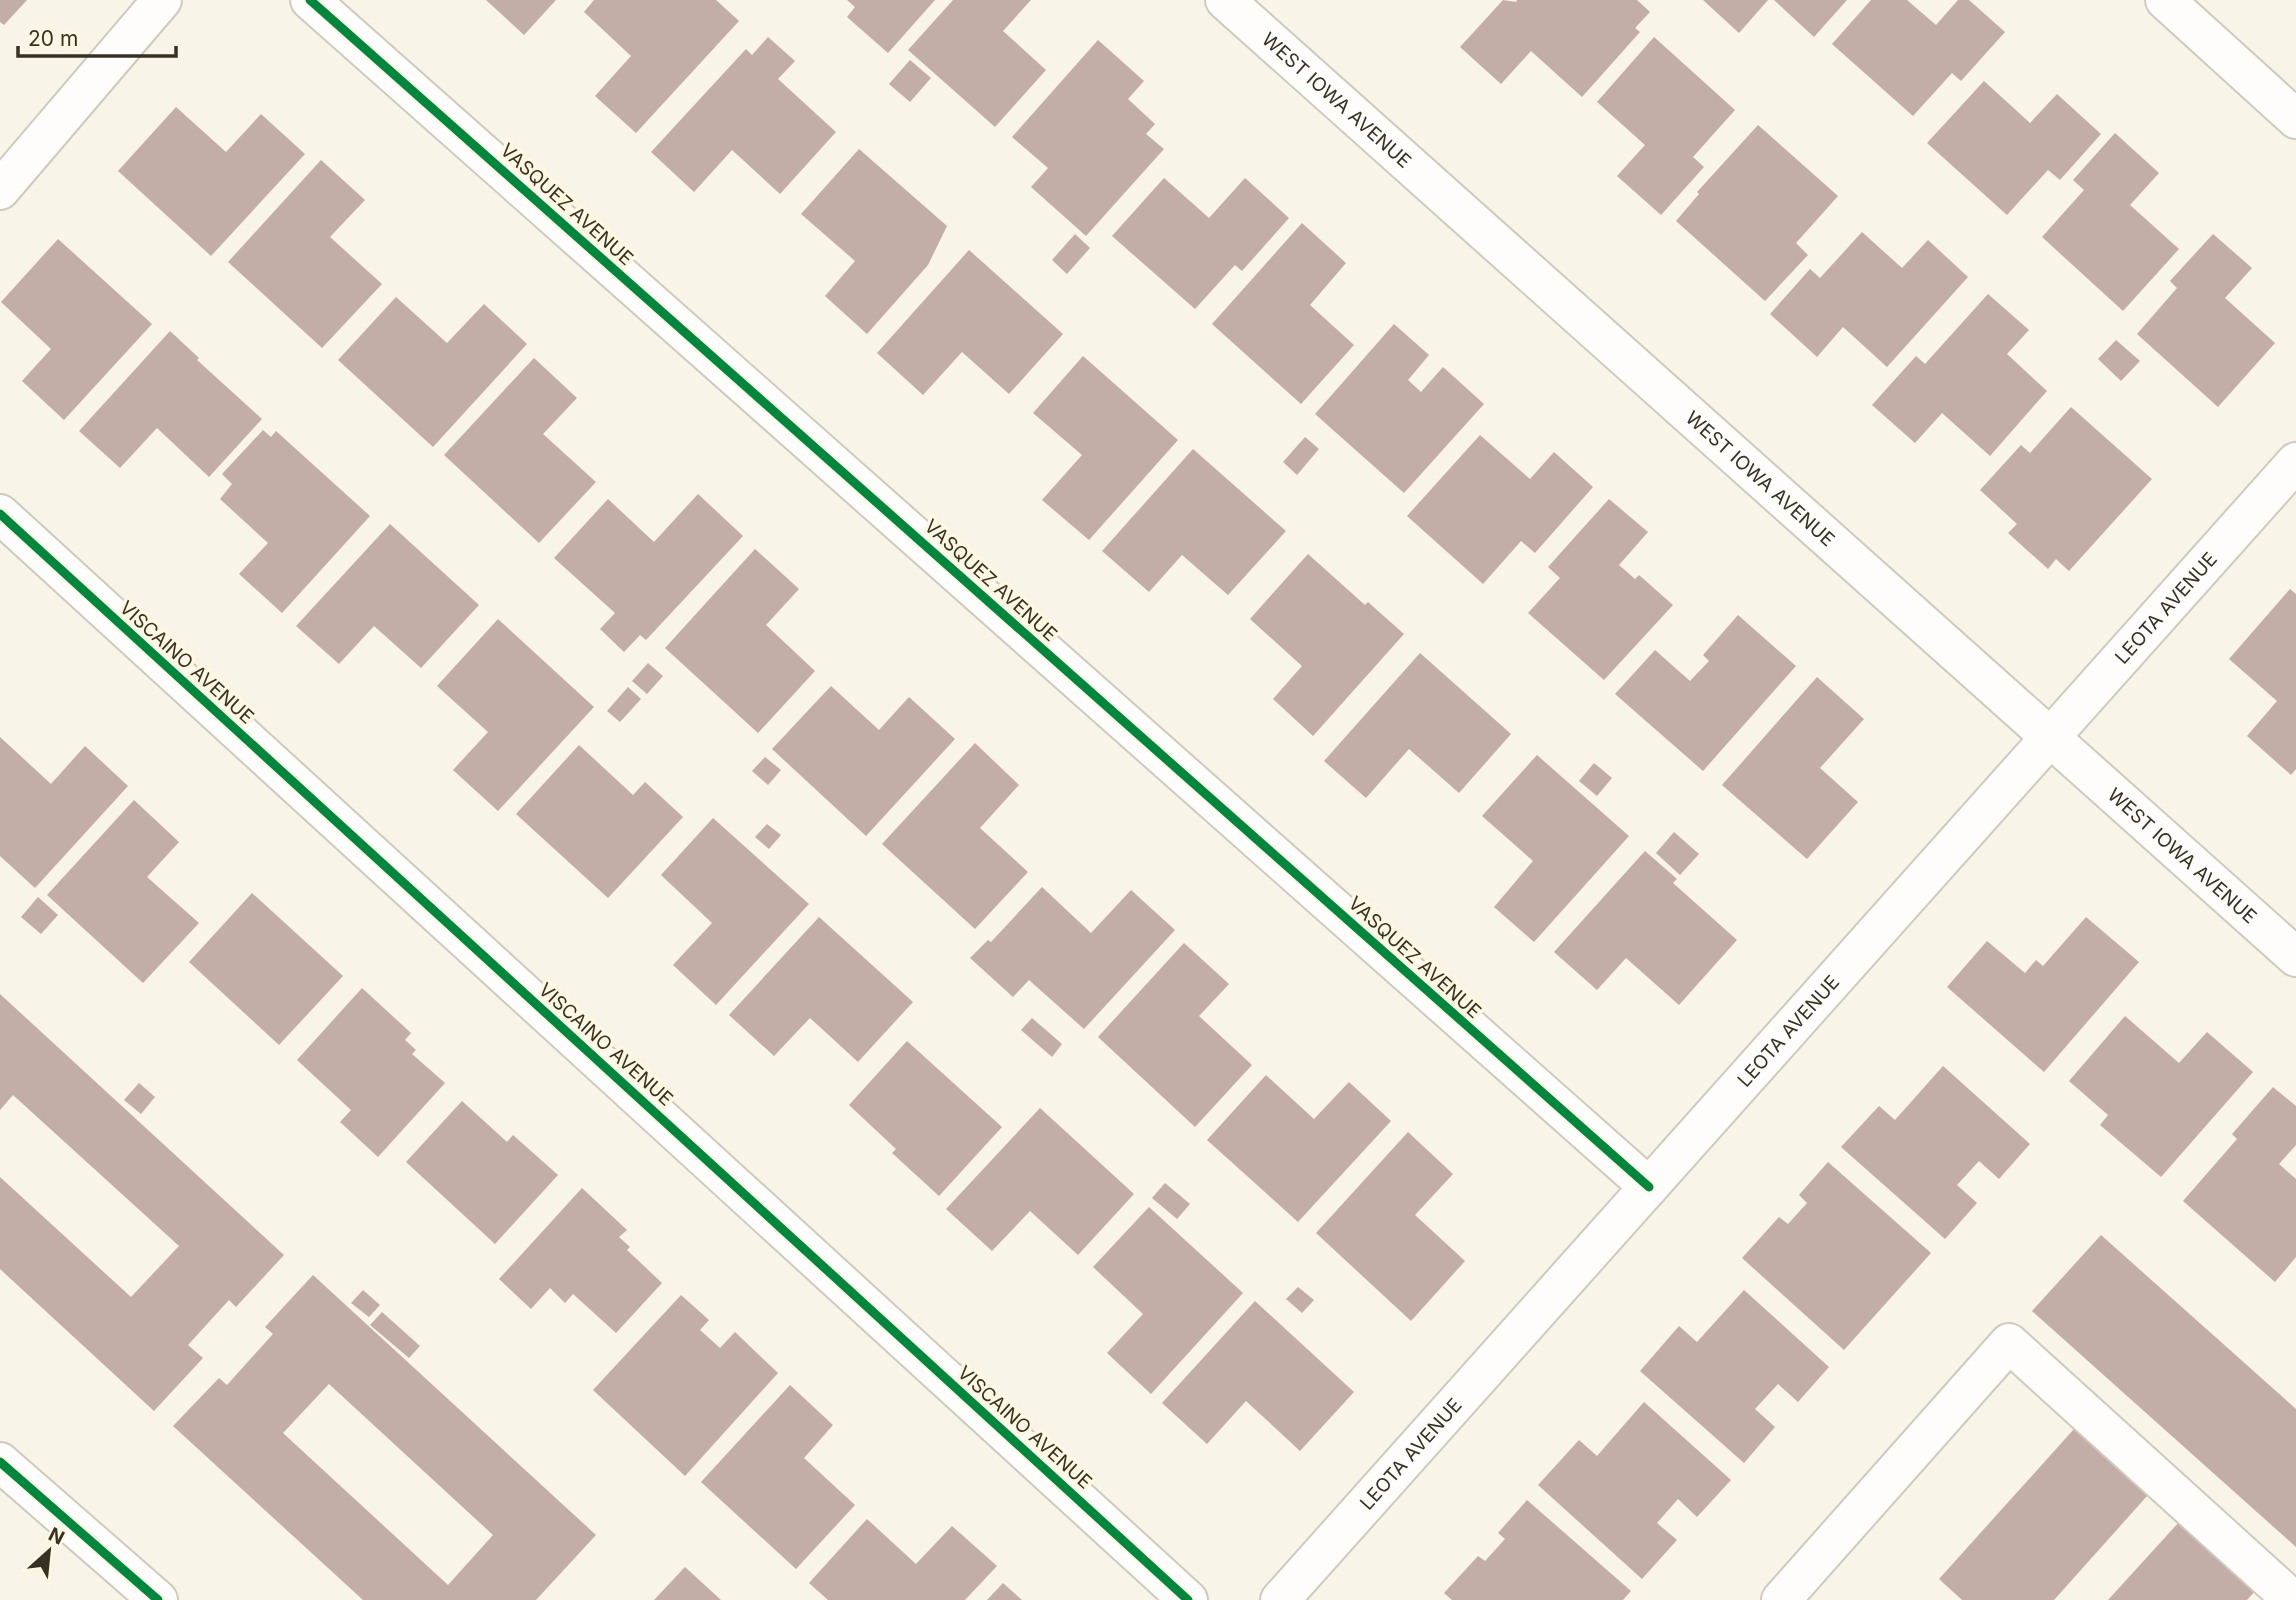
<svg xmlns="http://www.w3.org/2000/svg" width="2296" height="1600" viewBox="0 0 2296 1600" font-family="Inter,sans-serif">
	<rect width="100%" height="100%" fill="#f8f4e7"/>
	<!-- building -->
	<g fill="#c2aea6" fill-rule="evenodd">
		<polygon points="0,0 27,0 4,25 0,22"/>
		<polygon points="486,0 556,0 524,35"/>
		<polygon points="594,0 716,0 739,21 636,133 595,96 631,56 584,12"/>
		<polygon points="847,0 935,0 888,53 847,17 855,7"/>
		<polygon points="953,0 1031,0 1003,31 1046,70 995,127 908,50"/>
		<polygon points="1503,0 1516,2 1517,0 1637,0 1650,12 1635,28 1640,32 1582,97 1531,51 1501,84 1460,47"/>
		<polygon points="1703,0 1768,0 1739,33"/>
		<polygon points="1774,0 1847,0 1814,37"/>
		<polygon points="1871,0 1907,0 1936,25 1958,0 1969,0 2005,32 1961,81 1952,73 1913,116 1832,44"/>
		<polygon points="768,37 795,61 778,79 836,132 780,194 732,150 694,192 651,152 746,49 752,55"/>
		<polygon points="1654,37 1735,110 1693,157 1704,167 1661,215 1617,176 1645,145 1597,102"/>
		<polygon points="1098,40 1144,81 1128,99 1155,124 1146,134 1164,149 1086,236 1031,187 1048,168 1012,137"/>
		<polygon points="910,60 931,78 910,102 889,84"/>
		<polygon points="1984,81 2030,123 2057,94 2101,134 2060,180 2048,170 2007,215 1927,143"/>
		<polygon points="176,107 226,152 261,114 305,154 211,256 118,171"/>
		<polygon points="1758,125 1838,196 1796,243 1808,255 1765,301 1676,221 1699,194 1697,192"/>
		<polygon points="2115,133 2159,173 2130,205 2179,249 2123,311 2042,237 2084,190 2073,180"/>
		<polygon points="859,149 947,226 928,265 867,334 825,296 855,261 801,214"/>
		<polygon points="321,160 365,200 330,237 382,284 322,348 228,262"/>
		<polygon points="1164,178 1209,218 1245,178 1289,218 1242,271 1235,265 1195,309 1112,236"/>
		<polygon points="1302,223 1346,263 1310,305 1354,345 1301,404 1212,324"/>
		<polygon points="1862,232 1902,268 1928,240 1968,277 1887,367 1843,327 1817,357 1770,314 1810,269 1820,278"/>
		<polygon points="1075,234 1090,248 1067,274 1052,260"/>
		<polygon points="2213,234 2252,268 2225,298 2275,343 2218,407 2137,334 2177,288 2170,281"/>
		<polygon points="58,239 152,324 64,420 22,381 51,349 1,302"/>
		<polygon points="969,250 1063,334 1009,394 962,352 923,395 877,353"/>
		<polygon points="1988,294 2029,330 2007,354 2047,391 1990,456 1942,413 1915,443 1872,405 1916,356 1925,364"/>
		<polygon points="396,297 447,343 484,304 527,344 433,447 338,360"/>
		<polygon points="1394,324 1429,355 1408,380 1421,392 1443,367 1484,404 1404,493 1315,414"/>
		<polygon points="170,331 199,358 197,360 262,419 209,477 157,428 120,468 79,431"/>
		<polygon points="2116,340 2140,361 2121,381 2098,359"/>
		<polygon points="1083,356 1178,440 1089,540 1042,500 1082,455 1033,413"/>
		<polygon points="534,358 577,398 543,434 596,482 539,543 444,455"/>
		<polygon points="2071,407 2152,479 2069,571 2056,559 2048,569 2008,533 2017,524 1980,490 2021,445 2030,453"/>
		<polygon points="263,430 271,437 276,431 370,516 282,613 239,574 268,543 220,499 232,484 222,474"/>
		<polygon points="1480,435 1530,479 1554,452 1593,487 1535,553 1521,541 1483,584 1407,516"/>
		<polygon points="1305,437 1319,449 1297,475 1283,462"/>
		<polygon points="1193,449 1286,531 1228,595 1182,555 1149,592 1102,551"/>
		<polygon points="698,494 743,536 646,640 640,635 624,652 600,629 615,613 554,558 608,499 654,542"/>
		<polygon points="1609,499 1648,532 1619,565 1635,579 1639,575 1673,605 1604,680 1528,613 1560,578 1548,567"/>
		<polygon points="390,524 479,605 421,668 374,626 339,664 296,626"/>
		<polygon points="755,549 799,589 766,625 815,671 758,733 665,648"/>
		<polygon points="1308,554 1365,605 1368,602 1404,634 1313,736 1273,699 1302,666 1250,619"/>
		<polygon points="2290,589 2296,594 2296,769 2291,775 2247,736 2277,701 2229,659"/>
		<polygon points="1738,615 1796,666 1703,771 1615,694 1655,650 1690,681 1709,661 1703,655"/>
		<polygon points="498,619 594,707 498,811 453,770 488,732 437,686"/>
		<polygon points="1420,653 1511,734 1459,793 1409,749 1366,798 1324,761"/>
		<polygon points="648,663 663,676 647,694 632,681"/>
		<polygon points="1817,677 1864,719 1820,768 1858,802 1807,859 1722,785"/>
		<polygon points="831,686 879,730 909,697 955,739 866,836 772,749"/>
		<polygon points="628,687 641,699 620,722 607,711"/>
		<polygon points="0,737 51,784 85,746 128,786 35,888 0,856"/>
		<polygon points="975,743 1019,785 980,828 1028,872 975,929 882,844"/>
		<polygon points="579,745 633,795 645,782 683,817 608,898 516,814"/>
		<polygon points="1537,755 1629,836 1534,942 1494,907 1533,861 1482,816"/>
		<polygon points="765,757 781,770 768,785 752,771"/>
		<polygon points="1594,763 1612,778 1597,796 1579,781"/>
		<polygon points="134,800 179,842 147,877 199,923 143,983 47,895"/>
		<polygon points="713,818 809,904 716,1005 673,965 712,923 661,875"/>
		<polygon points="767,824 781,835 769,849 755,837"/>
		<polygon points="1674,832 1699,854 1680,875 1656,853"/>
		<polygon points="1645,851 1677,879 1673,883 1737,940 1679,1005 1626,958 1597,990 1554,952"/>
		<polygon points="1042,887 1091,933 1131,890 1175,930 1084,1029 1029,980 1013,997 970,958 988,940 991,942"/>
		<polygon points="252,893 343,976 279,1045 189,962"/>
		<polygon points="38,897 58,915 41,934 21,917"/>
		<polygon points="819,917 913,1002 858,1062 810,1018 774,1056 729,1015"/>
		<polygon points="2086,917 2139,962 2044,1072 1947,987 1987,941 2025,973 2036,960 2043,966"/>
		<polygon points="1184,943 1229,984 1199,1016 1252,1065 1195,1127 1098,1037"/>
		<polygon points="362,988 411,1033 405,1040 416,1050 412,1054 445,1083 378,1157 340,1122 351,1110 297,1060"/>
		<polygon points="0,994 284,1255 236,1307 229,1300 188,1345 203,1358 154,1411 0,1269 0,1177 131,1297 179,1246 13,1095 0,1110"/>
		<polygon points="2125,1016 2179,1063 2207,1032 2253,1072 2161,1177 2100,1125 2108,1115 2069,1081"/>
		<polygon points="1032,1018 1062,1044 1052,1057 1021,1030"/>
		<polygon points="907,1041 1002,1127 939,1196 892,1153 896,1149 849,1105"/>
		<polygon points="1943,1066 2030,1144 1999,1179 1979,1161 1957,1185 1977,1203 1945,1239 1841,1147 1879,1106 1895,1120"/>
		<polygon points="1266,1075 1314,1119 1349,1082 1391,1121 1298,1222 1207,1140"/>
		<polygon points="139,1083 155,1097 141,1114 124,1100"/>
		<polygon points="2273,1087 2296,1106 2296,1145 2279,1164 2296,1179 2296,1257 2275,1282 2183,1201 2237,1139 2232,1134"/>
		<polygon points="462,1101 507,1142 513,1135 558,1175 495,1244 406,1162"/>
		<polygon points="1040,1108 1134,1194 1078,1255 1030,1211 992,1251 946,1209"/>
		<polygon points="1408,1132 1453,1174 1415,1215 1465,1261 1411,1321 1316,1233"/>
		<polygon points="1828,1162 1931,1253 1844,1350 1742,1258 1779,1217 1788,1224 1807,1203 1799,1195"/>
		<polygon points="1165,1183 1190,1204 1177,1219 1152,1198"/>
		<polygon points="582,1188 627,1230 619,1237 630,1247 627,1250 662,1283 616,1333 573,1294 565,1303 550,1288 531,1309 499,1279"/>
		<polygon points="1149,1207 1243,1293 1151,1394 1107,1353 1143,1314 1093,1267"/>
		<polygon points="2101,1235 2296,1409 2296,1547 2032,1311"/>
		<path d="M 313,1275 L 596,1535 L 536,1600 L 363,1600 L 173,1426 L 219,1378 L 227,1385 L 273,1334 L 265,1327 ZM 329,1384 L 493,1535 L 448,1585 L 283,1433 Z"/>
		<polygon points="1298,1287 1314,1300 1302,1313 1286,1299"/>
		<polygon points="363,1290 380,1305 369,1317 351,1303"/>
		<polygon points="1744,1290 1829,1367 1798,1402 1778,1384 1755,1409 1775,1427 1744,1463 1640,1371 1679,1326 1697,1342"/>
		<polygon points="681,1295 709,1320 700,1330 720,1348 735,1332 778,1373 685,1476 593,1390"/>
		<polygon points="1255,1301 1354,1392 1300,1451 1246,1401 1207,1444 1162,1403"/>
		<polygon points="382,1312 420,1346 409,1358 370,1325"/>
		<polygon points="790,1385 833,1425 804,1458 855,1505 796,1569 701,1482"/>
		<polygon points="1644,1402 1731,1480 1697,1517 1678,1499 1657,1523 1677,1540 1642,1579 1538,1485 1579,1440 1597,1456"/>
		<polygon points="2074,1429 2148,1495 2054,1600 1962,1600 1939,1579"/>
		<polygon points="1527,1500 1631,1591 1623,1600 1452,1600 1444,1593 1478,1556 1485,1561 1505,1539 1498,1533"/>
		<polygon points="867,1519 916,1564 952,1526 997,1566 965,1600 828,1600 809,1583"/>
		<polygon points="2180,1521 2256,1590 2247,1600 2108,1600"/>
		<polygon points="685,1567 721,1600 654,1600"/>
		<polygon points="1003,1583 1022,1600 987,1600"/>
	</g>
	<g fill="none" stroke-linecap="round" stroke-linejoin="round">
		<!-- minor casing -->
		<g stroke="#cecabd" stroke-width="42">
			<g id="minor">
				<polyline points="310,0 1649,1187"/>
				<path id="s1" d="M 1225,0 L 2296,957"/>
				<polyline points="2165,0 2296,119"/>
				<polyline points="0,190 162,0"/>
				<polyline points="0,514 1188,1600"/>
				<polyline points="0,1462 158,1600"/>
				<path id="s2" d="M 1280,1600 L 2296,462"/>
				<polyline points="1781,1600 2009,1343 2286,1594 2287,1600"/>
			</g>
		</g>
		<!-- minor -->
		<use href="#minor" stroke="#fefdfb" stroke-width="38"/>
		<!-- cycleway casing -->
		<g stroke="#fef7e1" stroke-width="13">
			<g id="cycleway">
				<polyline points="310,0 1649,1187"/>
				<polyline points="0,514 1188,1600"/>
				<polyline points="0,1462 158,1600"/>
			</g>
		</g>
		<!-- cycleway -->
		<use href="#cycleway" stroke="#00873e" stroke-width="9"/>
	</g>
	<g text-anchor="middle" stroke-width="7" stroke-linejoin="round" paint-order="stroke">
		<!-- street labels -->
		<g font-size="19" fill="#363123" stroke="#fef7e1">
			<text dy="7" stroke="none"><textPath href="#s1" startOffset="150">WEST IOWA AVENUE</textPath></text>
			<text transform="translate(567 204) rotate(42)" y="7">VASQUEZ AVENUE</text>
			<text dy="7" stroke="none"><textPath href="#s1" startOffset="718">WEST IOWA AVENUE</textPath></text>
			<text transform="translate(991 580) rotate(42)" y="7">VASQUEZ AVENUE</text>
			<text dy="7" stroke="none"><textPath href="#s2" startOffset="1330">LEOTA AVENUE</textPath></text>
			<text transform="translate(187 662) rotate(42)" y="7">VISCAINO AVENUE</text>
			<text dy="7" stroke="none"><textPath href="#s1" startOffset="1284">WEST IOWA AVENUE</textPath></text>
			<text transform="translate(1415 957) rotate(42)" y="7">VASQUEZ AVENUE</text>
			<text dy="7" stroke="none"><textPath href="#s2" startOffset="763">LEOTA AVENUE</textPath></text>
			<text transform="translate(606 1044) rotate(42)" y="7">VISCAINO AVENUE</text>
			<text transform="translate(1025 1427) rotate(42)" y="7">VISCAINO AVENUE</text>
			<text dy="7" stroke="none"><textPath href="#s2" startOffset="196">LEOTA AVENUE</textPath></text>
		</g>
	</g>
	<!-- north arrow -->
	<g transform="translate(49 1551) rotate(27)" stroke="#fef7e1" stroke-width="5" paint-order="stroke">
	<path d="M0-5L12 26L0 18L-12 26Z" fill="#363123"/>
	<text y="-10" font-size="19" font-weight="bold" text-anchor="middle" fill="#363123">N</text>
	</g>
	<!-- scale -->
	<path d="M18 46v10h158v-10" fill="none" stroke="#363123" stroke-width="3.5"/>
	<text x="28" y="46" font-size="21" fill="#363123" stroke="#fef7e1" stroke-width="5" paint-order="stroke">20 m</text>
</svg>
